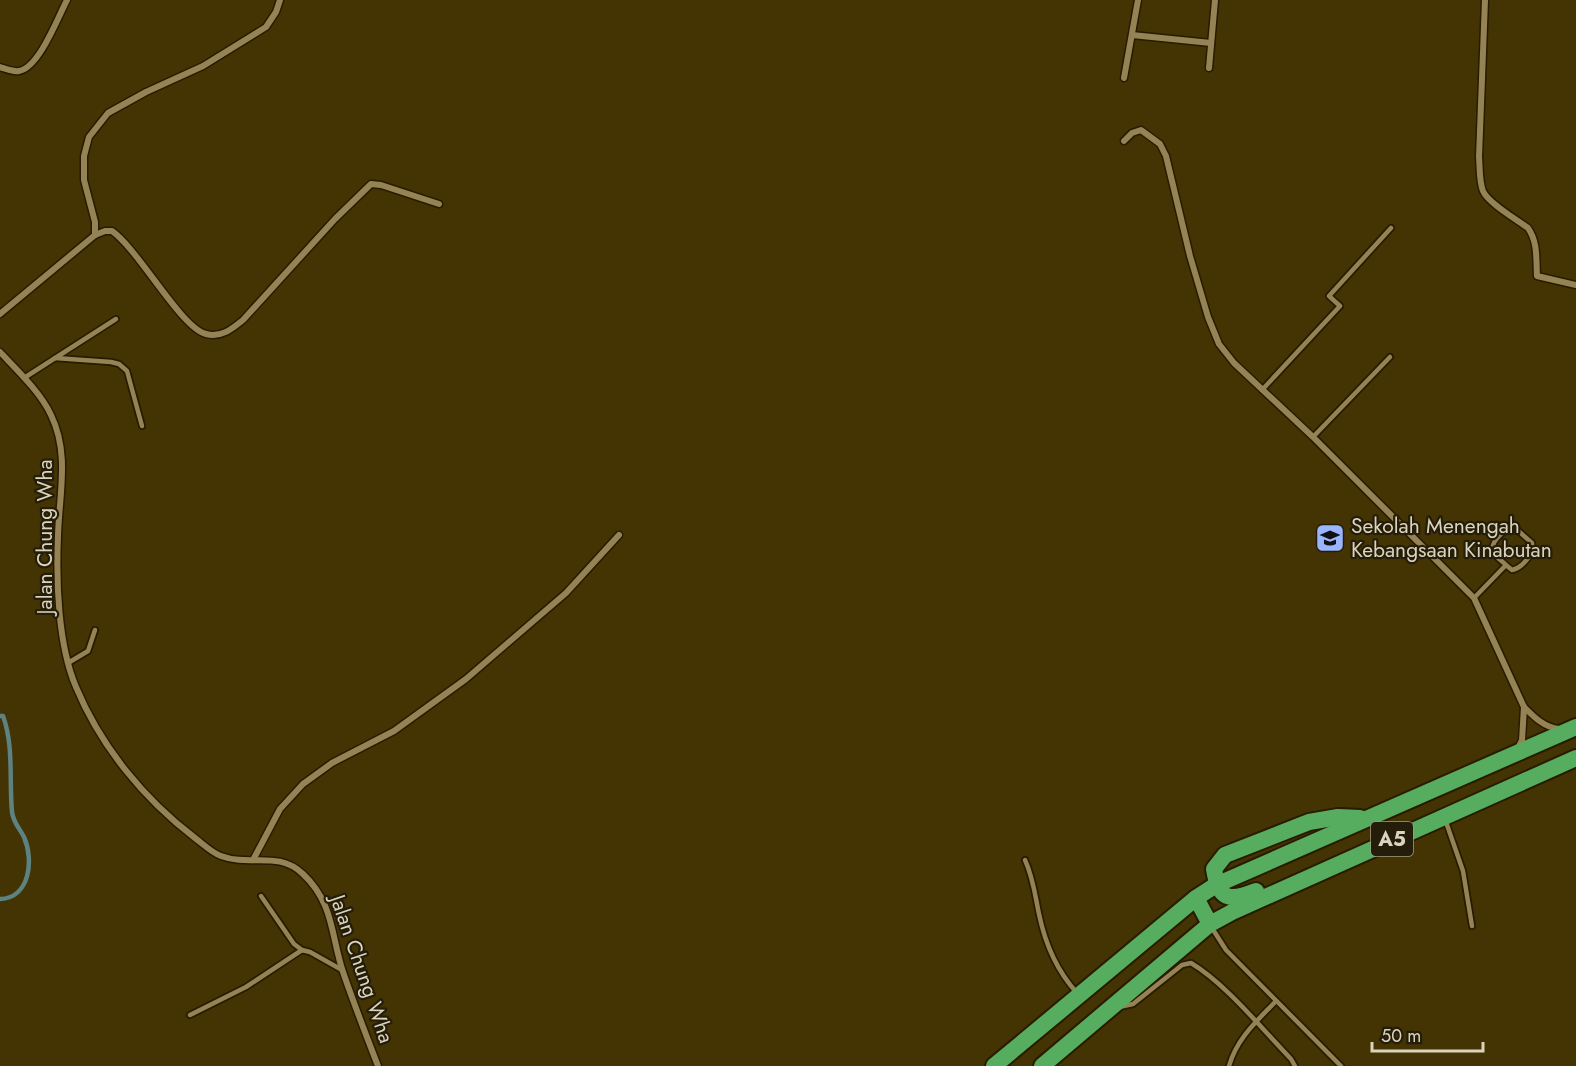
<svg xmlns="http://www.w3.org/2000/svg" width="1576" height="1066" viewBox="0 0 1576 1066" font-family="Jost,sans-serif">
	<rect width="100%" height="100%" fill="#443403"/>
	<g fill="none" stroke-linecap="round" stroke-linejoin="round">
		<!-- stream -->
		<path stroke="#5c8281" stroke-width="4.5" d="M 0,716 L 3,716 C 14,746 9,780 12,812 C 13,822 20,829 24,837 C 34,860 30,898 0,899"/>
		<!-- service casing -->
		<g stroke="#281b00" stroke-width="8">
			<g id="service">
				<polyline points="55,358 111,362 119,364 127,371 142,426"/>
				<polyline points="24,378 116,319"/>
				<polyline points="1262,390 1340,306 1329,296 1391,228"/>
				<polyline points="1313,437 1390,357"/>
				<path d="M 1474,598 L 1506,565 C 1502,561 1494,556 1493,551 C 1490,541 1506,528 1514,527 L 1532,543 L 1533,552 C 1527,559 1522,568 1512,570 L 1506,565"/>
				<polyline points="68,663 88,651 95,630"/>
				<polyline points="1446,822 1463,871 1472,926"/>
				<path d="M 1025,860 C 1033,877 1035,895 1039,914 C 1045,943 1057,971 1077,993"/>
				<polyline points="261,896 294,944 302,950"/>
				<polyline points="1212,928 1226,950 1341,1066"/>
				<path d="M 1119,1007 L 1133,1004 L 1182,965 L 1191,963 C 1226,984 1261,1028 1291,1059 L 1295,1066"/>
				<polyline points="190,1015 246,987 302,950 310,952 342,970"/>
				<path d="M 1229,1066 C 1237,1038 1257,1021 1276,1001"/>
			</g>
		</g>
		<!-- minor casing -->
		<g stroke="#281b00" stroke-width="9">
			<g id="minor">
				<path d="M 1485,0 L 1479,157 C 1480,168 1479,181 1483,191 C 1488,203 1516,219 1528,228 C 1538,242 1536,259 1537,276 L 1576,285"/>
				<polyline points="1132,35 1211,43"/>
				<path d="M 0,67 C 6,69 12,72 19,71 C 39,68 58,17 67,0"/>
				<polyline points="1209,68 1215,0"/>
				<polyline points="1124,78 1138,0"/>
				<path d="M 1124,141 L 1132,133 L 1141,130 L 1160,144 L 1166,156 L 1190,256 L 1208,317 L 1219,344 L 1234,363 L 1313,437 L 1474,598 L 1524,707 C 1535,718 1544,727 1559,729"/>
				<polyline points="95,235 95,222 84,180 84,156 89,137 108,113 146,92 203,66 266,27 276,12 280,0"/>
				<path d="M 0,314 L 95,235 L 105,231 L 112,231 C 139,250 181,328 206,334 C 221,338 232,329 243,320 L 335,219 L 371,184 L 381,185 L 439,204"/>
				<path d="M 0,352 C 17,370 41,393 51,415 C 70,454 59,495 58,536 C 56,581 58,645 76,687 C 101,747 144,799 195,838 C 203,844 212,853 221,856 C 250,867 278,850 303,874 C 334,903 331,936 343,972 C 354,1004 366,1035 378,1066"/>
				<polyline points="1517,750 1522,740 1524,707"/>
				<polyline points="253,860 280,809 303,784 332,763 394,731 466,679 566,593 619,535"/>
			</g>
		</g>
		<!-- trunk casing -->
		<g stroke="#281b00" stroke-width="20">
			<g id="trunk">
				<path d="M 1256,891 C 1228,902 1219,900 1214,869 L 1225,855 L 1309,822 L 1338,817 L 1360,818"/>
				<polyline points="1196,898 1210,924"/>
				<polyline points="994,1066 1196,898 1216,885 1576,727"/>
				<polyline points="1042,1066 1210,924 1232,912 1576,758"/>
			</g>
		</g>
		<!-- service -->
		<use href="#service" stroke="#958356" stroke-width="4.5"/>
		<!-- minor -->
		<use href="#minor" stroke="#958356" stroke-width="6"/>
		<!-- trunk -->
		<use href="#trunk" stroke="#56ac5f" stroke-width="16"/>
	</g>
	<!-- icons -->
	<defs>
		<g id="school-square" transform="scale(1.5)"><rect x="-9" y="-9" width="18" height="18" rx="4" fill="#9ab5fd" stroke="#241d0a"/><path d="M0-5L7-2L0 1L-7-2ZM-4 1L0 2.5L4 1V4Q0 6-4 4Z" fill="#111"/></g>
	</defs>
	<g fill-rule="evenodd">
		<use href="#school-square" x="1330" y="538"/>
	</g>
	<g text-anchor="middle" stroke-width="4.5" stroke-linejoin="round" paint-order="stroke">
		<!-- shield labels -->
		<rect fill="#241d0a" stroke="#a59c87" stroke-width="1.5" x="1371" y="822" width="42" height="34" rx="4.5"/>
		<g font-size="20" font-weight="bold" fill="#dcd3bc">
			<text x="1392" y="846">A5</text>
		</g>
		<!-- poi labels -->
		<g font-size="21" fill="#dcd3bc" stroke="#241d0a" text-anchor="start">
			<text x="1351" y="533">Sekolah Menengah<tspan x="1351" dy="24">Kebangsaan Kinabutan</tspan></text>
		</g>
		<!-- street labels -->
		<g font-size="21" fill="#dcd3bc" stroke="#241d0a">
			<text transform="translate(45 537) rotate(-90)" y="7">Jalan Chung Wha</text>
			<text transform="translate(362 969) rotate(71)" y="7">Jalan Chung Wha</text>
		</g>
	</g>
	<!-- scale -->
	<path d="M1372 1042v9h111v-9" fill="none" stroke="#dcd3bc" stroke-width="3"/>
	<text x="1381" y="1042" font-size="18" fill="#dcd3bc" stroke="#241d0a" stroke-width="4.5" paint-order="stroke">50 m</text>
</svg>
